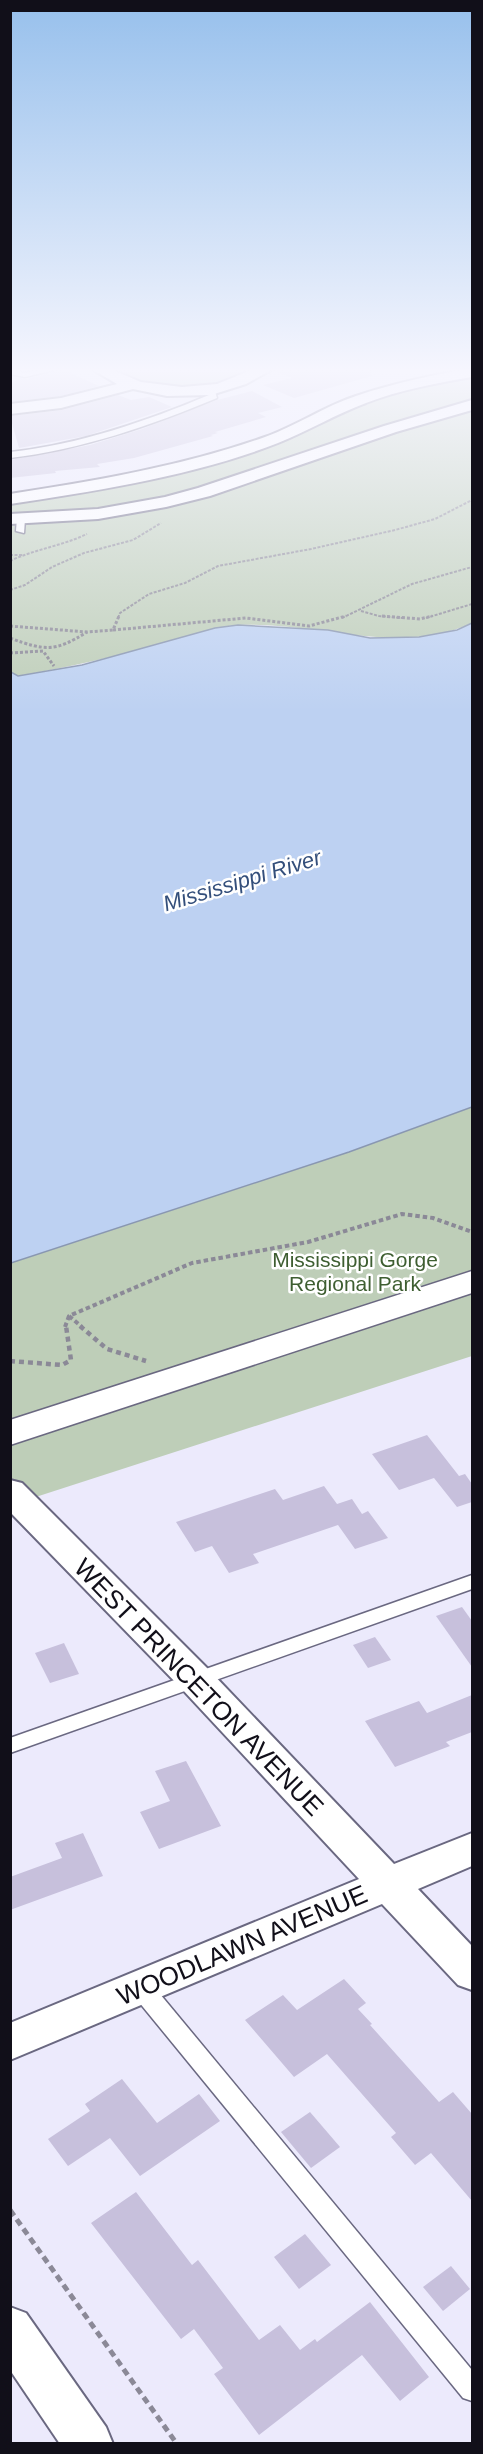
<svg xmlns="http://www.w3.org/2000/svg" width="483" height="2454" viewBox="0 0 483 2454" font-family="Helvetica,sans-serif">
	<rect width="100%" height="100%" fill="#eceafc"/>
	<!-- green -->
	<g fill="#beceb8">
		<path d="M 110,368 L 256,368 C 243,374 230,381 217,385 C 185,393 138,387 110,368 Z"/>
		<path d="M 472,376 L 472,623 C 398,657 317,621 239,625 C 216,626 187,638 164,644 C 115,656 67,668 17,676 L 10,672 L 10,503 L 45,500 L 152,478 L 240,456 L 280,442 L 368,401 L 439,382 Z"/>
		<polygon points="472,1107 472,1356 11,1505 10,1263 349,1152"/>
	</g>
	<!-- water -->
	<polygon fill="#bdd1f2" stroke="#8997b1" stroke-width="1.5" points="472,623 472,1107 349,1152 11,1263 11,672 18,676 82,665 215,628 238,625 328,630 370,638 419,637 457,630"/>
	<!-- building -->
	<g fill="#c7c0dc">
		<polygon points="277,368 371,368 372,376 294,398 263,385 292,378 275,371"/>
		<polygon points="64,370 99,386 61,396 10,402 10,384 20,378 26,379"/>
		<polygon points="252,391 282,407 258,413 266,417 215,432 218,433 211,435 213,436 134,458 97,464 100,467 55,471 56,473 10,478 10,460 90,445 142,429 217,400"/>
		<polygon points="118,395 131,400 149,397 172,407 86,436 19,448 10,416 62,410"/>
		<polygon points="427,1435 459,1476 465,1474 472,1484 472,1502 457,1507 434,1478 399,1490 372,1454"/>
		<polygon points="324,1486 337,1504 352,1499 362,1514 368,1511 388,1538 355,1549 338,1525 253,1554 259,1563 229,1573 212,1546 195,1552 176,1522 275,1489 283,1500"/>
		<polygon points="462,1607 472,1621 472,1667 436,1616"/>
		<polygon points="375,1637 391,1660 368,1668 353,1645"/>
		<polygon points="64,1643 79,1674 50,1683 35,1653"/>
		<polygon points="472,1695 472,1732 446,1742 450,1746 395,1767 365,1721 419,1701 427,1713"/>
		<polygon points="186,1761 221,1826 159,1849 140,1812 170,1801 155,1771"/>
		<polygon points="83,1833 103,1876 10,1910 10,1877 62,1858 55,1843"/>
		<polygon points="344,1979 366,2003 358,2009 372,2024 370,2025 439,2102 453,2092 472,2114 472,2201 431,2153 415,2165 391,2137 396,2133 327,2054 294,2077 245,2020 283,1995 297,2010"/>
		<polygon points="122,2079 157,2123 199,2094 220,2121 140,2176 110,2138 68,2166 48,2139 90,2111 85,2104"/>
		<polygon points="310,2112 340,2147 311,2168 281,2132"/>
		<polygon points="136,2192 192,2265 198,2260 259,2340 280,2325 300,2350 315,2339 317,2342 370,2302 429,2377 400,2401 362,2355 259,2435 214,2374 223,2368 194,2329 181,2339 91,2223"/>
		<polygon points="305,2234 331,2265 299,2289 274,2257"/>
		<polygon points="451,2266 470,2289 443,2311 423,2287"/>
	</g>
	<g fill="none" stroke-linecap="round" stroke-linejoin="round">
		<!-- service casing -->
		<g stroke="#6a6881" stroke-width="3">
			<g id="service">
				<polygon points="47,368 63,368 25,377 10,374 10,369 25,373"/>
				<path d="M 208,388 L 214,388 L 217,398 C 152,425 81,450 10,458 L 10,452 C 78,445 147,421 209,395 Z"/>
				<polygon points="17,517 25,519 24,533 16,531"/>
				<polygon points="472,1575 472,1589 10,1753 10,1738"/>
				<polygon points="142,1980 150,1982 472,2370 472,2401 463,2398 134,1996 131,1989 134,1982"/>
			</g>
		</g>
		<!-- minor casing -->
		<g stroke="#6a6881" stroke-width="4">
			<g id="minor">
				<polygon points="90,368 108,368 141,382 182,387 217,384 256,368 275,368 246,384 211,395 167,396 133,389 61,408 10,414 10,404 61,398 117,384"/>
				<path d="M 472,368 L 472,377 C 437,383 399,390 366,403 C 336,414 308,431 278,443 C 197,475 97,491 10,504 L 10,494 C 96,481 183,466 265,437 C 296,426 325,406 356,396 C 394,383 433,375 472,368 Z"/>
				<polygon points="472,400 472,410 396,432 210,496 166,507 98,519 10,524 10,514 98,509 165,497 198,488 384,426"/>
				<polygon points="10,1480 22,1483 208,1669 394,1864 472,1833 472,1866 418,1889 472,1946 472,1990 458,1985 382,1904 10,2060 10,2023 359,1879 182,1689 10,1512"/>
				<polygon points="10,2307 26,2313 106,2427 113,2444 60,2444 10,2370"/>
			</g>
		</g>
		<!-- tertiary casing -->
		<g stroke="#6a6881" stroke-width="3">
			<polygon id="tertiary" points="472,1271 472,1293 10,1445 10,1420"/>
		</g>
		<!-- path-far4 -->
		<g stroke="#8b8997" stroke-width="2" stroke-dasharray="3 1.5" stroke-linecap="butt">
			<polyline points="10,555 22,555"/>
			<path d="M 10,561 C 35,549 62,546 87,534"/>
			<polyline points="10,590 25,585 52,567 84,553 133,540 161,523"/>
			<polyline points="361,611 379,616 403,618"/>
			<polyline points="118,618 120,613 149,594 185,583 218,566 311,549 395,530 435,519 472,500"/>
			<polyline points="342,618 412,584 472,567"/>
			<polyline points="426,618 472,604"/>
		</g>
		<!-- path-far3 -->
		<g stroke="#8b8997" stroke-width="3" stroke-dasharray="3 2" stroke-linecap="butt">
			<polyline points="382,616 420,619 432,616"/>
			<polyline points="10,626 87,632 113,630 119,616"/>
			<polyline points="113,630 246,618 309,626 346,616"/>
			<path d="M 10,638 C 45,651 55,652 87,632"/>
			<polyline points="10,653 43,651 54,666"/>
		</g>
		<!-- path-far2 -->
		<g stroke="#8b8997" stroke-width="4" stroke-dasharray="4.5 3" stroke-linecap="butt">
			<polyline points="69,1316 82,1327"/>
			<polyline points="65,1327 69,1316 192,1263 308,1242 402,1214 433,1218 472,1232"/>
		</g>
		<!-- path-far1 -->
		<g stroke="#8b8997" stroke-width="4.5" stroke-dasharray="5 4" stroke-linecap="butt">
			<polyline points="80,1326 107,1349 146,1361"/>
			<polyline points="10,1361 62,1365 71,1360 66,1326"/>
		</g>
		<!-- path -->
		<polyline stroke="#8b8997" stroke-width="5" stroke-dasharray="7 4.5" stroke-linecap="butt" points="10,2210 177,2444"/>
		<!-- service -->
		<use href="#service" fill="#fff" fill-rule="evenodd"/>
		<!-- minor -->
		<use href="#minor" fill="#fff" fill-rule="evenodd"/>
		<!-- tertiary -->
		<use href="#tertiary" fill="#fff" fill-rule="evenodd"/>
	</g>
	<!-- sky -->
	<linearGradient id="sky" x2="0" y2="1"><stop stop-color="#97c0ec"/><stop offset="0.52" stop-color="#f6f6fe"/><stop offset="1" stop-color="#f6f6fe" stop-opacity="0"/></linearGradient>
	<rect width="483" height="712" fill="url(#sky)"/>
	<g text-anchor="middle" stroke-width="5" stroke-linejoin="round" paint-order="stroke">
		<!-- park labels -->
		<g font-size="21" fill="#3e5e31" stroke="#fff">
			<text x="355" y="1267">Mississippi Gorge<tspan x="355" dy="24">Regional Park</tspan></text>
		</g>
		<!-- water labels -->
		<g font-size="22" font-style="italic" fill="#344f7b" stroke="#fff">
			<text transform="translate(242 880) rotate(-17)" y="8">Mississippi River</text>
		</g>
		<!-- near-street labels -->
		<g font-size="26" fill="#110f19" stroke="#fff">
			<text transform="translate(199 1687) rotate(46)" y="9">WEST PRINCETON AVENUE</text>
			<text transform="translate(242 1945) rotate(-23)" y="9">WOODLAWN AVENUE</text>
		</g>
	</g>
	<!-- border -->
	<rect width="483" height="2454" fill="none" stroke="#110f19" stroke-width="24"/>
</svg>
